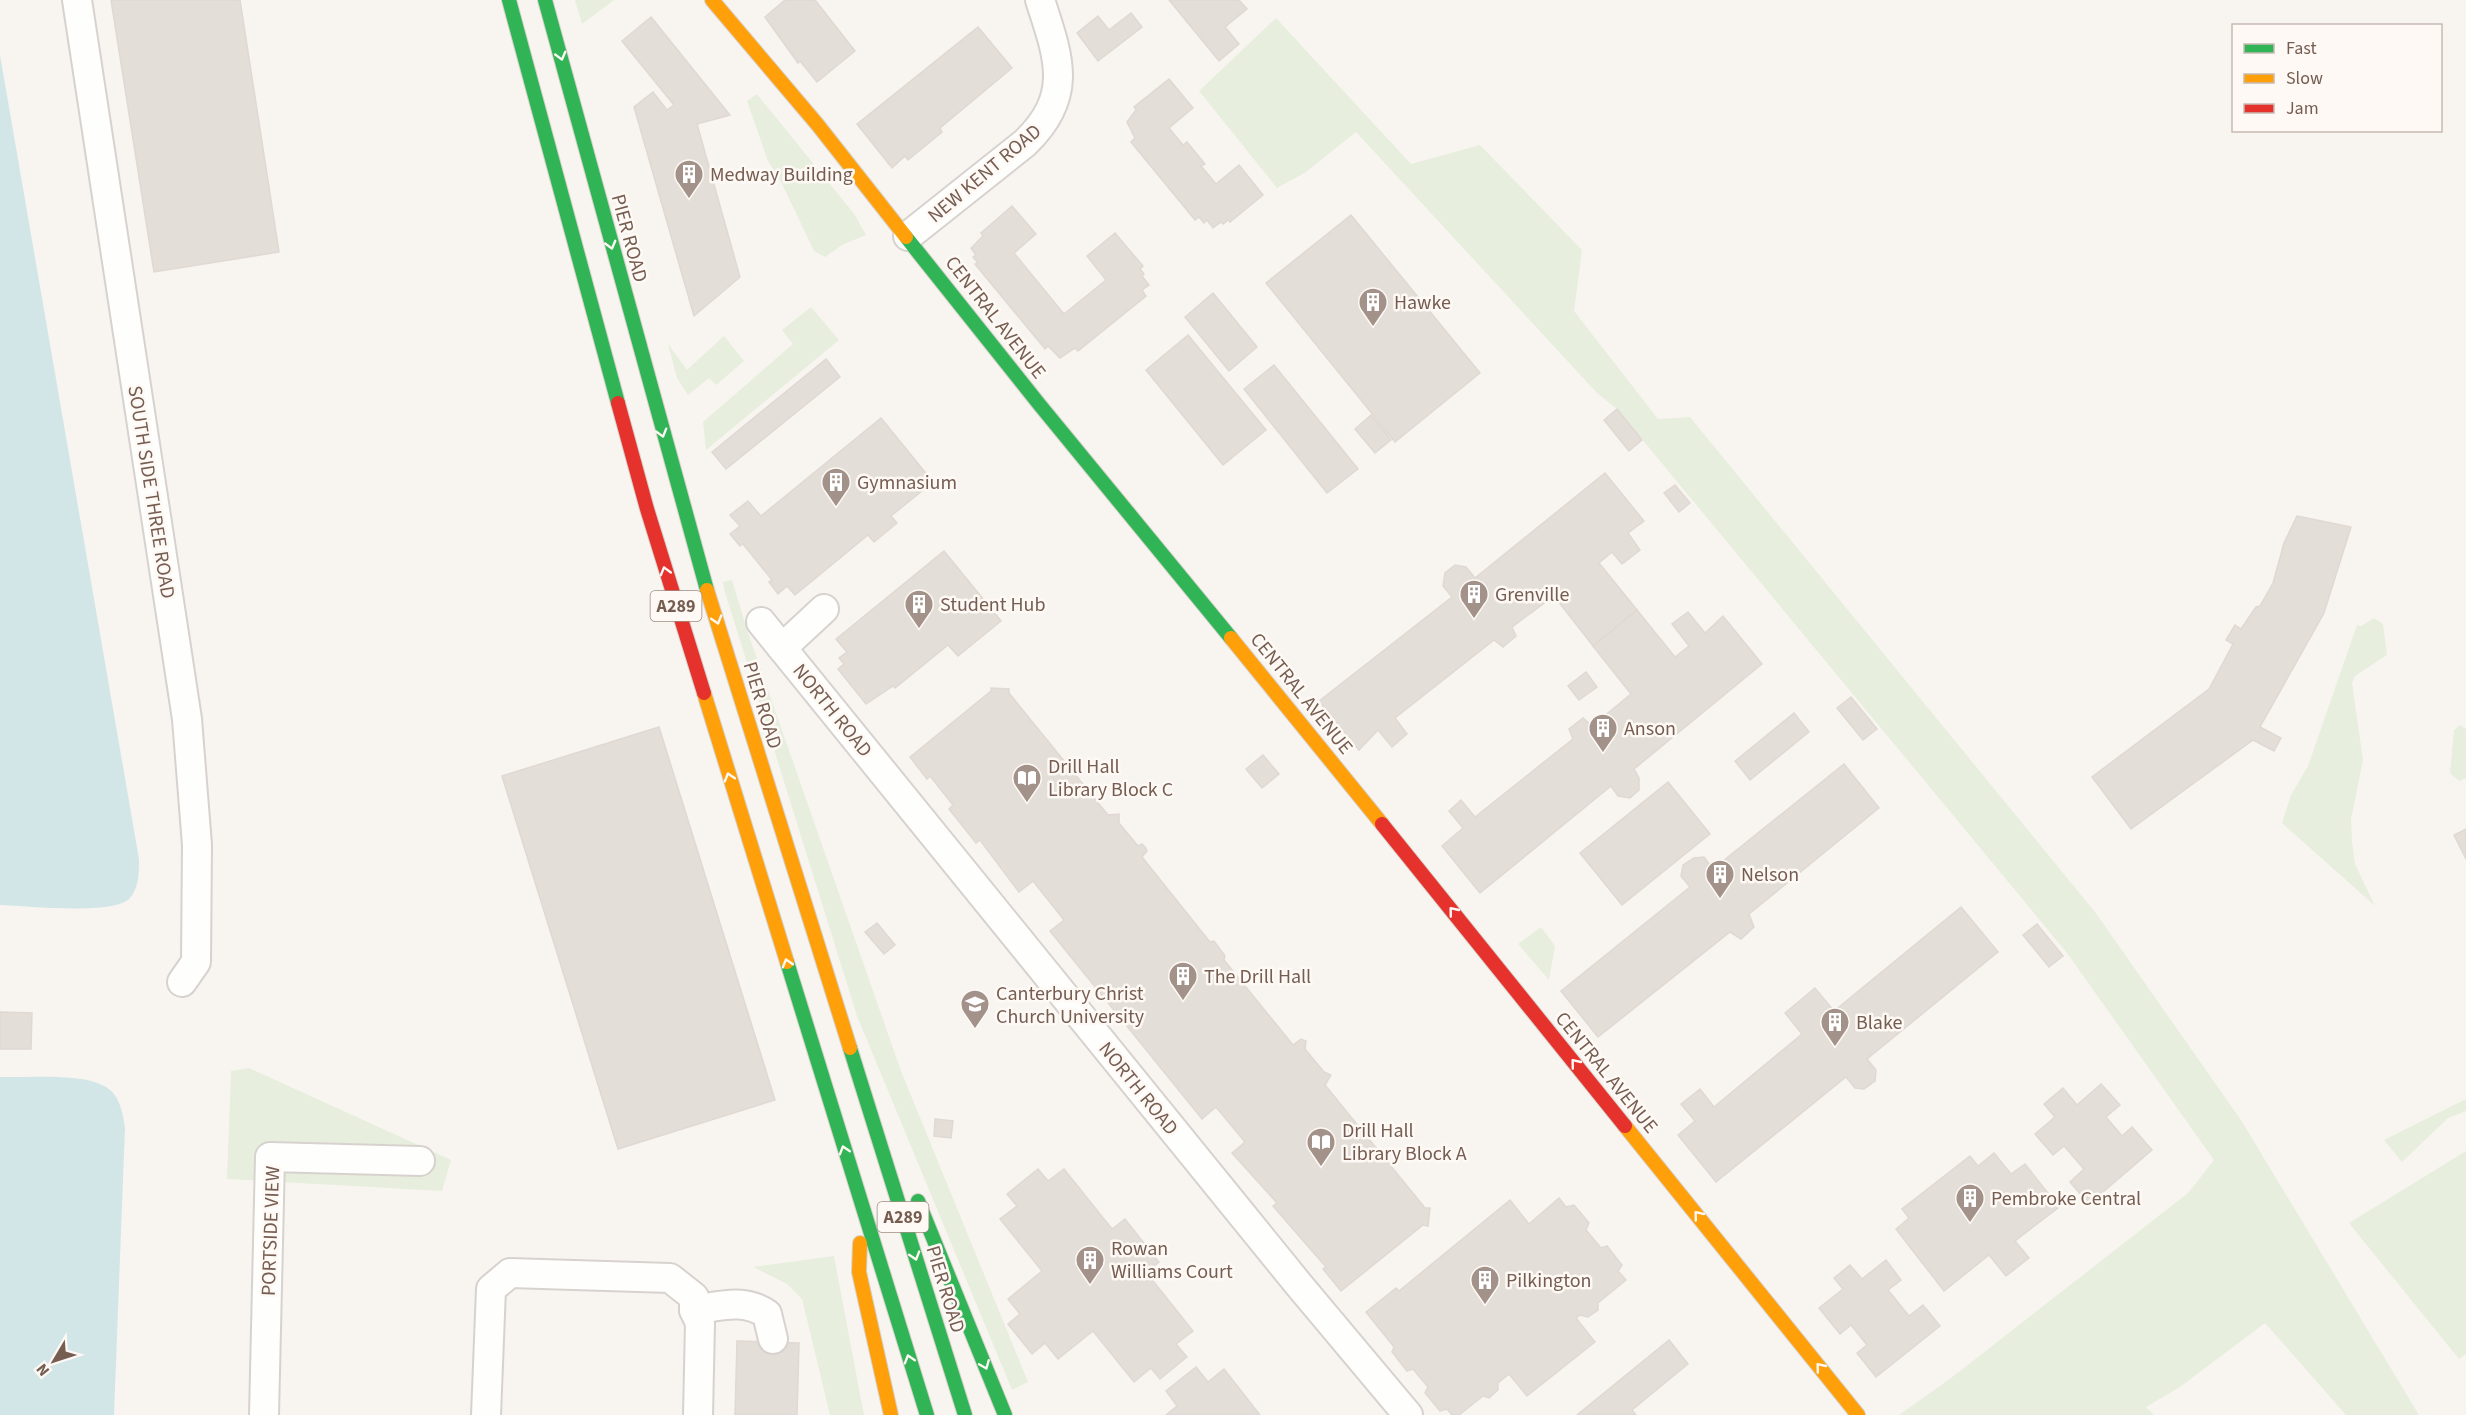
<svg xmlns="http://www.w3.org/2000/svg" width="2466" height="1415" viewBox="0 0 2466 1415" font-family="'Source Sans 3',sans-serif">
	<rect width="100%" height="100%" fill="#f8f5f1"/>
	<!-- green -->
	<g fill="#e7eedd">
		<polygon points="575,0 614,0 582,24"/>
		<polygon points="1276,18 1411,164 1480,145 1582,250 1574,311 1658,419 1690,417 2095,912 2241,1120 2419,1415 2346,1415 2265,1323 2180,1387 2146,1407 2154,1415 1899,1415 1951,1378 2188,1193 2214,1160 2067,953 1617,409 1597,393 1356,132 1306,172 1277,188 1199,91"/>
		<polygon points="757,94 855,215 866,235 842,245 825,257 814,251 782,184 768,161 747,101"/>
		<polygon points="811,307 839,340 706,450 703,422 793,344 782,330"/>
		<polygon points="724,336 744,361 716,385 709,378 688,395 677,378 668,344 687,370"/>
		<polygon points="732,580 748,633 901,1071 1028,1382 1012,1390 857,1016 724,589 723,582"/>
		<polygon points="2374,618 2383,624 2387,655 2355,676 2352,683 2363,760 2351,819 2352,841 2355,864 2375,906 2282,823 2291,795 2308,766 2357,625 2361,626"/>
		<polygon points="2460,725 2466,729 2466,778 2459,781 2450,773 2454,730"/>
		<polygon points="1541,927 1555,946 1549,980 1518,944"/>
		<polygon points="249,1068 451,1160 442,1191 227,1179 231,1071"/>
		<polygon points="2466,1099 2466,1111 2448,1118 2402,1162 2384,1140"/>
		<polygon points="2466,1151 2466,1354 2459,1359 2349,1223"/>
		<polygon points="834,1256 864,1415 830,1415 802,1299 787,1284 753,1267"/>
	</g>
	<!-- water -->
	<g fill="#d3e6e7">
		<path d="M 0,55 L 139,859 C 139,873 139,889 129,899 C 113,915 25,906 0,905 Z"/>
		<path d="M 0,1077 C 28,1078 83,1072 106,1087 C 120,1095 123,1114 125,1128 L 114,1415 L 0,1415 Z"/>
	</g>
	<!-- building -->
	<g fill="#e4ded8" stroke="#e0d8d3" stroke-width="1.5">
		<polygon points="111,0 240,0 279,252 154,272"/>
		<polygon points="785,0 815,0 855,51 817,82 800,61 798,63 765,17"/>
		<polygon points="1169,0 1239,0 1247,9 1225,27 1239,44 1219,61"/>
		<polygon points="1131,13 1142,27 1098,61 1077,33 1098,16 1109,30"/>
		<polygon points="651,17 730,115 697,124 740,277 694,316 634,107 653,92 667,110 674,105 622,41"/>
		<polygon points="978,27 1012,68 940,128 942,132 908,160 905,156 892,168 857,124"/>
		<polygon points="1169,79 1193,108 1169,128 1183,145 1187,142 1205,164 1201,166 1216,184 1239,165 1263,195 1230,222 1228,220 1223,224 1221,222 1213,228 1207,220 1204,223 1199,217 1195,220 1131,142 1135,138 1127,122 1136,110 1134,107"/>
		<polygon points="1012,206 1036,234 1014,253 1064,314 1106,280 1087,256 1115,233 1143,266 1140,269 1144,274 1142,276 1149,285 1142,290 1146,296 1078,351 1075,348 1060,358 1048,346 1045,349 975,264 978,263 973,257 976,255 971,248 983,236 981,233"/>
		<polygon points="1351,215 1480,373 1395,442 1266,283"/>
		<polygon points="1213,293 1257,347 1229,371 1185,317"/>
		<polygon points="1188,335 1266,430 1223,465 1146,370"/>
		<polygon points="826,359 840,377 726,469 712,452"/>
		<polygon points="1274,365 1358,469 1327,493 1244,389"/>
		<polygon points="1617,409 1642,440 1629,451 1604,420"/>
		<polygon points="1371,415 1391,440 1375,453 1355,429"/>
		<polygon points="881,418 933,482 891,516 897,523 874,542 868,535 795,595 787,586 778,594 769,582 772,580 743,544 740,546 730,534 740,526 730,515 748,501 761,516"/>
		<polygon points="1605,473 1644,521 1628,533 1640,550 1622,564 1612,552 1599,563 1637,610 1593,646 1554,596 1512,627 1516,636 1503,647 1494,640 1395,718 1407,734 1392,747 1378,730 1359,750 1319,701 1452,597 1443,586 1445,573 1455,565 1466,567 1475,578"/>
		<polygon points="1675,485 1690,503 1679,512 1664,493"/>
		<polygon points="2297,516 2351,527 2324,613 2260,727 2281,738 2274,751 2253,740 2131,829 2092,777 2209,689 2233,644 2226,640 2235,625 2241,629 2256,607 2260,606 2273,583 2284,543"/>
		<polygon points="944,551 1001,621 958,656 948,645 895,688 893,686 866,704 838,669 844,664 839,658 847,652 836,639"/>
		<polygon points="1637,610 1675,657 1689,646 1672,624 1688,612 1705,633 1723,616 1762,664 1634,769 1639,778 1639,790 1630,798 1618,796 1611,786 1480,893 1442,846 1463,828 1449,811 1461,800 1475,817 1573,739 1569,729 1583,718 1592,726 1631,694 1593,646"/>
		<polygon points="1586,672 1597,687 1579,700 1568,686"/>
		<polygon points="991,688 1009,689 1009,693 1108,815 1119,814 1119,823 1138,846 1142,844 1145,847 1147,851 1142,857 1210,942 1214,941 1225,956 1224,960 1293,1045 1301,1039 1306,1041 1305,1049 1324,1072 1331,1075 1325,1085 1425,1208 1430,1208 1428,1226 1423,1225 1341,1291 1323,1269 1326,1267 1273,1206 1277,1203 1232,1153 1245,1142 1216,1107 1202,1119 1050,931 1064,920 1033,881 1019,892 980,840 976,843 949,809 953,805 930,776 927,779 910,757 991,691"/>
		<polygon points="1851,697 1877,729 1863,740 1837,708"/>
		<polygon points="1794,713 1809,732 1750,780 1735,761"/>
		<polygon points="659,727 775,1100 618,1149 502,776"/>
		<polygon points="1263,755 1279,774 1262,788 1246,769"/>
		<polygon points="1844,764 1879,808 1749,914 1754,927 1741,939 1730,932 1598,1037 1561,991 1690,887 1681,876 1683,865 1694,858 1704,857 1713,869"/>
		<polygon points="1668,782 1710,834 1622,905 1580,853"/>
		<polygon points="2466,829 2466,859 2454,835"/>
		<polygon points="1961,907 1998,952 1867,1059 1876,1070 1875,1081 1864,1089 1855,1088 1846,1077 1716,1182 1678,1135 1695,1121 1681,1104 1700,1089 1714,1107 1802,1034 1785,1013 1815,988 1834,1011"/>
		<polygon points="877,923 895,945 884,954 865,932"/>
		<polygon points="2037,924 2063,956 2049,967 2023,935"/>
		<polygon points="0,1012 32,1013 31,1049 0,1049"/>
		<polygon points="2101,1084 2120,1105 2106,1117 2122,1136 2132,1127 2152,1150 2089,1204 2070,1182 2084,1169 2064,1146 2053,1155 2035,1134 2055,1117 2044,1104 2063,1088 2077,1105"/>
		<polygon points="935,1119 953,1121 951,1138 934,1136"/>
		<polygon points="1994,1153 2011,1174 2025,1164 2059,1207 2015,1241 2029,1258 2006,1276 1989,1255 1944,1291 1896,1229 1909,1218 1902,1209 1970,1156 1978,1166"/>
		<polygon points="1038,1169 1048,1181 1064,1169 1112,1229 1125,1219 1159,1262 1146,1272 1193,1331 1176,1344 1187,1357 1160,1379 1151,1368 1134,1382 1093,1331 1058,1359 1045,1343 1032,1354 1008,1324 1020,1314 1008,1299 1042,1271 1000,1219 1017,1206 1007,1194"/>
		<polygon points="1559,1198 1566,1207 1574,1205 1589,1223 1586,1230 1601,1248 1607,1246 1622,1265 1618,1271 1626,1280 1598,1303 1598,1310 1588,1317 1580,1315 1576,1318 1595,1342 1527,1396 1509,1374 1498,1383 1498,1390 1489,1398 1483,1396 1459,1415 1452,1415 1447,1409 1440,1411 1425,1393 1428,1387 1413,1369 1407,1371 1392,1352 1394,1347 1366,1312 1396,1288 1399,1291 1510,1200 1529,1224"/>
		<polygon points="1886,1260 1901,1280 1888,1290 1909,1316 1923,1305 1940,1326 1876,1377 1857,1353 1867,1345 1851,1325 1840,1334 1819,1308 1843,1289 1834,1278 1850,1265 1862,1279"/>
		<polygon points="1669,1340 1688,1364 1632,1410 1636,1415 1577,1415"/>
		<polygon points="737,1341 799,1343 797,1415 735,1415"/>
		<polygon points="1196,1367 1208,1382 1224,1369 1260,1415 1166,1415 1177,1406 1166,1391"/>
	</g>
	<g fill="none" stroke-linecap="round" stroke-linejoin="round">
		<!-- street casing -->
		<g stroke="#d8d2cf" stroke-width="32">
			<g id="street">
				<polyline points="77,0 187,719 197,845 196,962 182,982"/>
				<path d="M 908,236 L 1025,143 C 1074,96 1059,58 1040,0"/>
				<polyline points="824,609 782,648 1299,1285 1408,1415"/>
				<polyline points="761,622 782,648"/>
				<path d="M 694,1310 C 720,1306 744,1298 767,1314 L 773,1339"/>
				<polyline points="264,1415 270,1157 420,1161"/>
				<polyline points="486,1415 491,1289 510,1273 670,1278 694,1297 694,1310 700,1323 698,1415"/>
			</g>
		</g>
		<!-- fast casing -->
		<g stroke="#d6d1cb" stroke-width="16">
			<g id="fast">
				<polyline points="509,0 618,403"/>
				<polyline points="545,0 707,590"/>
				<polyline points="906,237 1039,404 1231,638"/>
				<polyline points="787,962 927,1415"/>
				<polyline points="850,1048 965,1415"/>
				<polyline points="918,1201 1005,1415"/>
			</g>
		</g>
		<!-- slow casing -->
		<g stroke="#d6d1cb" stroke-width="16">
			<g id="slow">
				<polyline points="712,0 817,124 906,237"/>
				<polyline points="707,590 850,1048"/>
				<polyline points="1231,638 1382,824"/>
				<polyline points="704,693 787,962"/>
				<polyline points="1625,1126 1858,1415"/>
				<polyline points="860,1243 859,1272 891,1415"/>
			</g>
		</g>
		<!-- jam casing -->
		<g stroke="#d6d1cb" stroke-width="16">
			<g id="jam">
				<polyline points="618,403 647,509 704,693"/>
				<polyline points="1382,824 1625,1126"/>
			</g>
		</g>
		<!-- street -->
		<use href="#street" stroke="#fefefd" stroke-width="28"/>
		<!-- fast -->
		<use href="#fast" stroke="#30b455" stroke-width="14"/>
		<!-- slow -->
		<use href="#slow" stroke="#ff9f0a" stroke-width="14"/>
		<!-- jam -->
		<use href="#jam" stroke="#e5322d" stroke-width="14"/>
	</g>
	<!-- one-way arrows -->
	<defs><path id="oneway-chevron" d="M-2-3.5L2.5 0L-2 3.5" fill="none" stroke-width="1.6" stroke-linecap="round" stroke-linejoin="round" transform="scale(1.5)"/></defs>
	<g stroke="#fef9f4">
		<use href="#oneway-chevron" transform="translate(561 56) rotate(75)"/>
		<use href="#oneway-chevron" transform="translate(611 245) rotate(75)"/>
		<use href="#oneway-chevron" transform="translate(662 433) rotate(74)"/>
		<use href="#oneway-chevron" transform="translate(665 571) rotate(-106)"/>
		<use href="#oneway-chevron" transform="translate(717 620) rotate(73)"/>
		<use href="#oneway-chevron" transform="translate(729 777) rotate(-107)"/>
		<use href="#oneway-chevron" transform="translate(1453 911) rotate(-129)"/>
		<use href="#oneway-chevron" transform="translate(787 963) rotate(-107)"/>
		<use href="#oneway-chevron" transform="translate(1575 1063) rotate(-129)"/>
		<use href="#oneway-chevron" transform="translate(844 1150) rotate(-107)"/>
		<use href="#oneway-chevron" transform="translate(1698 1215) rotate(-129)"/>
		<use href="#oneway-chevron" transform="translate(915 1256) rotate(73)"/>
		<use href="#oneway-chevron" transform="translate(909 1359) rotate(-107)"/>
		<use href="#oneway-chevron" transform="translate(985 1365) rotate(68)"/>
		<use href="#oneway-chevron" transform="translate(1820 1367) rotate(-129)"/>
	</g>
	<!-- icons -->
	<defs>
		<g id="building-pin" transform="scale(1.5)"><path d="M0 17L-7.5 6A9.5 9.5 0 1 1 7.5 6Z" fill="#a3928a" stroke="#fef9f4"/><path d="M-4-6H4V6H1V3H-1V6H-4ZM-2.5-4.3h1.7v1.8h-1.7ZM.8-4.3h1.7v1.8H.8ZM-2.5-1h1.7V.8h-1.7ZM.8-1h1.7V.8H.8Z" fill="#fff"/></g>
		<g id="library-pin" transform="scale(1.5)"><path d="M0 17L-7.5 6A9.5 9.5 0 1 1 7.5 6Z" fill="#a3928a" stroke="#fef9f4"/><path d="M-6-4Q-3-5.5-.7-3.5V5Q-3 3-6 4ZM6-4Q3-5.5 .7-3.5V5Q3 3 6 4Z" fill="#fff"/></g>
		<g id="university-pin" transform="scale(1.5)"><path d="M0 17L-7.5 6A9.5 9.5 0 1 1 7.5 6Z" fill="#a3928a" stroke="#fef9f4"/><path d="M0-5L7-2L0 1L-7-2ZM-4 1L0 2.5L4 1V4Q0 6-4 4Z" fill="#fff"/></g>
	</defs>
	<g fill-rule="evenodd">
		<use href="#building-pin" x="689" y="174"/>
		<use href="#building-pin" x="1373" y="302"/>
		<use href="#building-pin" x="836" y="482"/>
		<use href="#building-pin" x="1474" y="594"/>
		<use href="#building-pin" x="919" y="604"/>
		<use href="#building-pin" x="1603" y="728"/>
		<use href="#library-pin" x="1027" y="778"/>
		<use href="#building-pin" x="1720" y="874"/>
		<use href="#building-pin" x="1183" y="976"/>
		<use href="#university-pin" x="975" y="1004"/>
		<use href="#building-pin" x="1835" y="1022"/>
		<use href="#library-pin" x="1321" y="1142"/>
		<use href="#building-pin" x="1970" y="1198"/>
		<use href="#building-pin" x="1090" y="1260"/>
		<use href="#building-pin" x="1485" y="1280"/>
	</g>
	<g text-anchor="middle" stroke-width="5" stroke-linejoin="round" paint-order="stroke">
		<!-- shield labels -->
		<g fill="#fef9f4" stroke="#9e8c83" stroke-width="1.5">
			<rect x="650.5" y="591" width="51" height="30" rx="4.5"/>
			<rect x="877.5" y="1202" width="51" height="30" rx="4.5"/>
		</g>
		<g font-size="18" font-weight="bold" fill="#755d52">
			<text x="676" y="612">A289</text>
			<text x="903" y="1223">A289</text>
		</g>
		<!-- street labels -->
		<g font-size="20" fill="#755d52" stroke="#fef9f4">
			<text transform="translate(984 173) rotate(-40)" y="7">NEW KENT ROAD</text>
			<text transform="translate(630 238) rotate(75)" y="7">PIER ROAD</text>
			<text transform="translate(996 317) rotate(52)" y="7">CENTRAL AVENUE</text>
			<text transform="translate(152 492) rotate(81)" y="7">SOUTH SIDE THREE ROAD</text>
			<text transform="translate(1302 693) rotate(51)" y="7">CENTRAL AVENUE</text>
			<text transform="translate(763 705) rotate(73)" y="7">PIER ROAD</text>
			<text transform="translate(833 710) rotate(51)" y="7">NORTH ROAD</text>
			<text transform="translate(1607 1072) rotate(51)" y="7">CENTRAL AVENUE</text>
			<text transform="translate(1139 1088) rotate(51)" y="7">NORTH ROAD</text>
			<text transform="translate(270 1231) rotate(-88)" y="7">PORTSIDE VIEW</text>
			<text transform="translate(946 1289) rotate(73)" y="7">PIER ROAD</text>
		</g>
		<!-- poi labels -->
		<g font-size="20" fill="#755d52" stroke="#fef9f4" text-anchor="start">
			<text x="710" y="181">Medway Building</text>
			<text x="1394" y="309">Hawke</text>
			<text x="857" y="489">Gymnasium</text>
			<text x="1495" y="601">Grenville</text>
			<text x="940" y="611">Student Hub</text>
			<text x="1624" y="735">Anson</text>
			<text x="1048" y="773">Drill Hall<tspan x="1048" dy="23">Library Block C</tspan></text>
			<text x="1741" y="881">Nelson</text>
			<text x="1204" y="983">The Drill Hall</text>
			<text x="996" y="1000">Canterbury Christ<tspan x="996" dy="23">Church University</tspan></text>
			<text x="1856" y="1029">Blake</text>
			<text x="1342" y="1137">Drill Hall<tspan x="1342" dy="23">Library Block A</tspan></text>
			<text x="1991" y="1205">Pembroke Central</text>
			<text x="1111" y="1255">Rowan<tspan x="1111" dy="23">Williams Court</tspan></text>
			<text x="1506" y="1287">Pilkington</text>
		</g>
	</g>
	<!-- legend -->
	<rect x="2232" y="24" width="210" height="108" fill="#fef9f4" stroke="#c7bbb3" stroke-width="1.5"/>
	<rect x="2244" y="44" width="30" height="9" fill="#30b455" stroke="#c7bbb3" stroke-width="1.5"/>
	<text x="2286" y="54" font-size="18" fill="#755d52">Fast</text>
	<rect x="2244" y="74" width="30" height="9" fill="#ff9f0a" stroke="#c7bbb3" stroke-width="1.5"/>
	<text x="2286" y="84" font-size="18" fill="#755d52">Slow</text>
	<rect x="2244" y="104" width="30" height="9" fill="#e5322d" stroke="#c7bbb3" stroke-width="1.5"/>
	<text x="2286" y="114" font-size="18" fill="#755d52">Jam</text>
	<!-- north arrow -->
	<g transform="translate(54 1361) rotate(231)" stroke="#fef9f4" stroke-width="4.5" paint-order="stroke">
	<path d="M0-4.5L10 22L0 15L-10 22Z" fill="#755d52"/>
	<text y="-9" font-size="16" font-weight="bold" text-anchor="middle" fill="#755d52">N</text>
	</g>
</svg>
